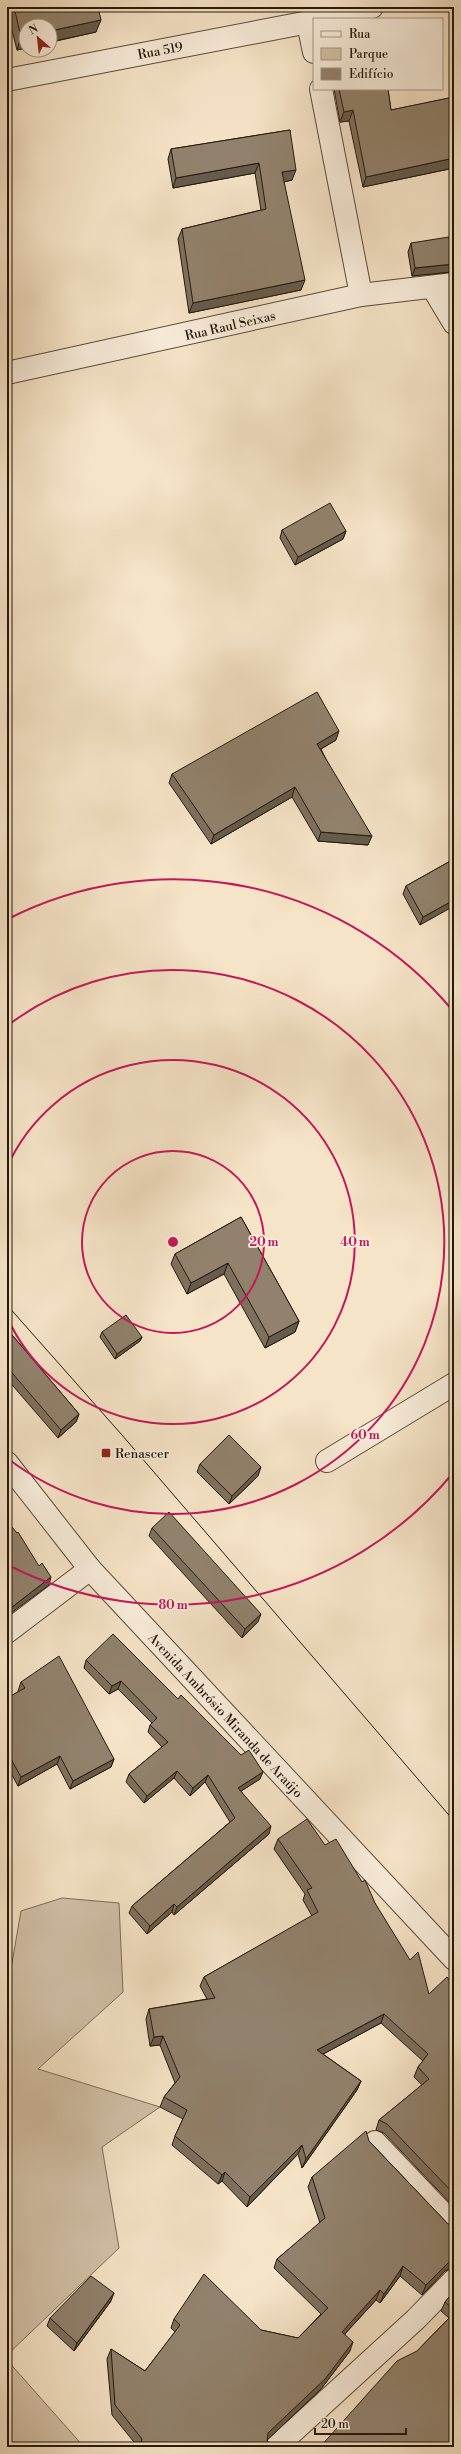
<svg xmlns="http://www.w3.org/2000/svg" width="461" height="2454" viewBox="0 0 461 2454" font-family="'Libre Bodoni',serif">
	<rect width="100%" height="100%" fill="#f6e4c8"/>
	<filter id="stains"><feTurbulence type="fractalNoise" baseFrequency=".005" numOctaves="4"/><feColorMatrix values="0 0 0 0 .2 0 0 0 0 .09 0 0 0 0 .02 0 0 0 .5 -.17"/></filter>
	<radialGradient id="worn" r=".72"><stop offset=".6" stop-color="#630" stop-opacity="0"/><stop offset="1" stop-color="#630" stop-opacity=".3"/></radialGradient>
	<!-- green -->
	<g fill="#d3c1a8" stroke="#7c6c5a">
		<polygon points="62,1898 119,1903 123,1992 38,2069 160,2107 102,2147 119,2248 7,2355 7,1992 21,1911"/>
		<polygon points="7,2360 84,2447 7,2447"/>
	</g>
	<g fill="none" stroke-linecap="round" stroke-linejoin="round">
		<!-- minor casing -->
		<g stroke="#5a4b3a" stroke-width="24">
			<g id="minor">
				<polyline points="321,19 372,7"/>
				<polyline points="308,23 314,52"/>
				<polyline points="7,80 314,21"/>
				<polyline points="321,89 361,295"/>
				<polyline points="433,288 454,323"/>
				<polyline points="7,373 361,295 454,284"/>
				<polyline points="327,1461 454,1384"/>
				<polyline points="7,1463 90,1569 454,1959"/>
				<polyline points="7,1632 90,1569"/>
				<polyline points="375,2142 454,2225"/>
				<polyline points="276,2447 416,2319 454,2280"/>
			</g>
		</g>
		<!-- minor -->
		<use href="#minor" stroke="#f9eddb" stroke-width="22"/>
		<!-- tram -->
		<polyline stroke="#26180b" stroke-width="1" points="7,1305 122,1435 454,1821"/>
	</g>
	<!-- wall -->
	<g fill="#7e705e" stroke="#26180b">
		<polygon points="7,7 98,7 96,32 17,50 7,11"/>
		<polygon points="334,89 388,89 391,110 454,97 454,168 363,187 349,121 340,122"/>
		<polygon points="290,130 292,180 284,182 301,290 189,313 178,239 182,229 261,210 255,173 173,188 168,159 171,149"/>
		<polygon points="411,243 454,264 451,272 412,276 408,252"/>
		<polygon points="282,530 346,531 343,539 295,565 280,538"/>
		<polygon points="336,740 321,749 368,845 318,841 292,797 211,844 169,783 172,774"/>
		<polygon points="454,859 420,925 403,894 406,886"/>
		<polygon points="241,1217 299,1321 295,1332 265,1348 224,1274 187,1294 171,1264 175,1254"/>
		<polygon points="7,1329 79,1414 76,1422 58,1438 7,1379"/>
		<polygon points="102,1332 142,1337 140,1341 115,1359 100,1337"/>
		<polygon points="200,1464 258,1476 229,1504 197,1472"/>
		<polygon points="152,1528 258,1622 242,1638 149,1536"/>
		<polygon points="86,1660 178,1699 260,1779 241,1791 269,1834 174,1915 172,1912 147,1934 129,1913 132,1906 230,1822 205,1782 190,1796 174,1778 144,1803 126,1782 129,1774 162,1747 148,1732 150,1725 152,1723 118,1689 109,1694 84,1668"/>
		<polygon points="21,1682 114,1759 111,1767 70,1789 57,1764 18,1786 7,1766 7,1698 18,1692 18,1691"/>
		<polygon points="278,1839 325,1845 362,1882 429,1994 454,1986 454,2207 384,2133 376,2130 379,2120 422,2085 414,2077 418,2067 423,2061 381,2023 323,2054 361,2081 357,2090 302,2168 298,2154 247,2207 222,2181 218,2184 172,2145 175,2136 183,2119 160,2107 164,2097 175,2083 160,2045 150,2046 146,2019 149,2009 207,1999 200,1986 204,1977 312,1916 303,1900 305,1894 274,1849"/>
		<polygon points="369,2141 448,2224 454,2226 454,2269 451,2268 445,2271 422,2295 400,2276 380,2303 376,2300 345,2334 350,2351 321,2389 267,2440 272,2447 138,2447 112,2415 107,2359 111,2349 145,2371 175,2332 171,2328 174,2319 261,2330 298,2338 321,2314 274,2268 277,2259 320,2223 308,2187 312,2177"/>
		<polygon points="454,2291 454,2447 417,2351 449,2318 441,2311 445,2302"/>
		<polygon points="111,2301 74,2351 47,2326 50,2318"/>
	</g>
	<!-- shaded-wall -->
	<g fill="#665b4c" stroke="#26180b">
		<polygon points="101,20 96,32 50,42 50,31"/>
		<polygon points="26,36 26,48 17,50 21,37"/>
		<polygon points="353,110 349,121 340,122 344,112"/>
		<polygon points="454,158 454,168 363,187 366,177"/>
		<polygon points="259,163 255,173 173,188 176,178"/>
		<polygon points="296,170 292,180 279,183 282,172"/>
		<polygon points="454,264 451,272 412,276 415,268"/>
		<polygon points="305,280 301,290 189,313 193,303"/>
		<polygon points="346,531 343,539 295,565 298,557"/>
		<polygon points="339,731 336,740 314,753 317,744"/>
		<polygon points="295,787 292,797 211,844 214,835"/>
		<polygon points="321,832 372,836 368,845 318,841"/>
		<polygon points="454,900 454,906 420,925 423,917"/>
		<polygon points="228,1263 224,1274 187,1294 191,1283"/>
		<polygon points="299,1321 295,1332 265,1348 269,1337"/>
		<polygon points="142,1337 140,1341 115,1359 117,1354"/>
		<polygon points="79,1414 76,1422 58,1438 61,1430"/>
		<polygon points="261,1467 258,1476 229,1504 232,1496"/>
		<polygon points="51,1577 49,1585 7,1616 7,1611"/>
		<polygon points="261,1614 258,1622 242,1638 245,1629"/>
		<polygon points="121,1681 118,1689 109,1694 112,1686"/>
		<polygon points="60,1756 57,1764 18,1786 21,1777"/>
		<polygon points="114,1759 111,1767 70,1789 73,1781"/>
		<polygon points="177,1771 174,1778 144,1803 147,1796"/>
		<polygon points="263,1772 260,1779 235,1795 238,1788"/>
		<polygon points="208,1775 205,1782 190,1796 193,1788"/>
		<polygon points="271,1826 269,1834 174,1915 177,1907"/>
		<polygon points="174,1904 172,1912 147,1934 150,1926"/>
		<polygon points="384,2014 381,2023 314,2059 317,2050"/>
		<polygon points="163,2036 160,2045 150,2046 154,2037"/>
		<polygon points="361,2081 357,2090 302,2168 306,2159"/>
		<polygon points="302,2145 298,2154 247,2207 250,2197"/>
		<polygon points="225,2172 222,2181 218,2184 222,2175"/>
		<polygon points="454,2259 451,2268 445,2271 422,2295 426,2285 449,2262"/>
		<polygon points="403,2266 400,2276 380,2303 384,2294"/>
		<polygon points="380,2290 376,2300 338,2341 342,2332"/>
		<polygon points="114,2293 111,2301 74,2351 77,2343"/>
		<polygon points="353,2342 350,2351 321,2389 264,2443 268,2433"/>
	</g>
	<!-- building -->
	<g fill="#92826d" stroke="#26180b">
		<polygon points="14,7 98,7 101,20 50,31 50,26 26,26 26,36 21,37"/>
		<polygon points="339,89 388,89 391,110 454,97 454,158 366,177 353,110 344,112"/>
		<polygon points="290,130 296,170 282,172 305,280 193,303 182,229 266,209 259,163 176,178 171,149"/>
		<polygon points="449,237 454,264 415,268 411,243"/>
		<polygon points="330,503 346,531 298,557 282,530"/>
		<polygon points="317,692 339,731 317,744 372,836 321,832 295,787 214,835 172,774"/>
		<polygon points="454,859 454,900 423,917 406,886"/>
		<polygon points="241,1217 299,1321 269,1337 228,1263 191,1283 175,1254"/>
		<polygon points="126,1315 142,1337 117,1354 102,1332"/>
		<polygon points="7,1329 79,1414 61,1430 7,1367"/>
		<polygon points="229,1435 261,1467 232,1496 200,1464"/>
		<polygon points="169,1512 261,1614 245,1629 152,1528"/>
		<polygon points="7,1521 17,1533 18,1532 39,1566 42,1563 51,1577 7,1611"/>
		<polygon points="113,1634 178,1699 181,1695 241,1755 249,1750 263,1772 238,1788 271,1826 177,1907 174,1904 150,1926 132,1906 235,1818 208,1775 193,1788 177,1771 147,1796 129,1774 168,1742 150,1725 157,1718 121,1681 112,1686 86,1660"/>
		<polygon points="59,1656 114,1759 73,1781 60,1756 21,1777 7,1752 7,1698 25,1688 21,1682"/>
		<polygon points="307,1819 325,1845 336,1839 362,1882 365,1880 375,1903 410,1960 418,1952 429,1994 447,1977 454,1986 454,2194 387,2124 379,2120 429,2079 418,2067 428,2054 384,2014 317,2050 361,2081 306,2159 302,2145 250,2197 225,2172 222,2175 175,2136 187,2110 164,2097 180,2077 163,2036 154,2037 149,2009 215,1998 204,1977 318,1912 307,1890 312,1888 278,1839"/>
		<polygon points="366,2131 369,2141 448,2224 454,2226 454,2259 449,2262 426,2285 403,2266 384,2294 380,2290 342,2332 353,2342 325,2379 268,2433 267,2441 272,2447 140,2447 142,2439 115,2405 111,2349 145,2371 180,2325 174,2319 204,2274 261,2330 298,2338 328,2308 277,2259 325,2218 312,2177"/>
		<polygon points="91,2276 114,2293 77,2343 50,2318"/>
		<polygon points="454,2291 454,2310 445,2302"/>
		<polygon points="454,2313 454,2447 320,2447 397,2361 417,2351"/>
	</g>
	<!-- distance rings -->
	<g fill="none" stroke="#c2185b" stroke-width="2">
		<circle cx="173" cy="1242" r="91"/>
		<path d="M7 1167A182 182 0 1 1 7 1317"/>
		<path d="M7 1026A272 272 0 1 1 7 1458"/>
		<path d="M453 1473A363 363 0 0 1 8 1565M8 919A363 363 0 0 1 453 1011"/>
	</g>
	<!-- markers -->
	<rect fill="#8f2418" stroke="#f9eddb" stroke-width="1.5" x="101" y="1448" width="10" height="10" rx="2"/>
	<g text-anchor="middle" stroke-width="3.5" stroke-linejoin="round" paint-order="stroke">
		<!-- street labels -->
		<g font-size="13" fill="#26180b" stroke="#f9eddb">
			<text transform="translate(160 50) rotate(-11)" y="5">Rua 519</text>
			<text transform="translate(230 325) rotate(-13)" y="5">Rua Raul Seixas</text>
			<text transform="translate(226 1715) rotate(47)" y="5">Avenida Ambrósio Miranda de Araújo</text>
		</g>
		<!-- poi labels -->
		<g font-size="13" fill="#26180b" stroke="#f9eddb" text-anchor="start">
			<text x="115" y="1458">Renascer</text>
		</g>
	</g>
	<circle cx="173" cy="1242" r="6" fill="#c2185b" stroke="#f9eddb" stroke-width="2"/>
	<g font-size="12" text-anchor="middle" font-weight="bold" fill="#c2185b" stroke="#f9eddb" stroke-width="3.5" stroke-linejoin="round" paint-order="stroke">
		<text x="264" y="1246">20 m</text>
		<text x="355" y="1246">40 m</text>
		<text x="365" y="1439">60 m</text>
		<text x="173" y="1609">80 m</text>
	</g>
	<!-- margin -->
	<rect width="461" height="2454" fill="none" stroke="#f6e4c8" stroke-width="24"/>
	<rect x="8" y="8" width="445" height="2438" fill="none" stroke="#26180b" stroke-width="2"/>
	<rect x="12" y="12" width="437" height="2430" fill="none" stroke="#26180b"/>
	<!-- legend -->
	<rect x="313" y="18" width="130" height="72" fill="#f9eddb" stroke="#a59888"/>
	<rect x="321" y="31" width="20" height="6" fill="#f9eddb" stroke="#a59888"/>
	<text x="349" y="38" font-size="12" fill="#26180b">Rua</text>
	<rect x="321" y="48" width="20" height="12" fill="#d3c1a8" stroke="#a59888"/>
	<text x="349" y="58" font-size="12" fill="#26180b">Parque</text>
	<rect x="321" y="68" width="20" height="12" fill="#92826d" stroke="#a59888"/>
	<text x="349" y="78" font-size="12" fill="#26180b">Edifício</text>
	<!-- north arrow -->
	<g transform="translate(38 38) rotate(332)"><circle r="19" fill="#f9eddb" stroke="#a59888"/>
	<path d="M0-3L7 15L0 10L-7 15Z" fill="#8f2418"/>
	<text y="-6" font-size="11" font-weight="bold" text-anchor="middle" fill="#26180b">N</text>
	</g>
	<!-- scale -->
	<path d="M315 2428v6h91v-6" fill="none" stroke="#26180b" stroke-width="2"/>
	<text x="321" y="2428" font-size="12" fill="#26180b" stroke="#f9eddb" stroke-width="3" paint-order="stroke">20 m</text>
	<rect width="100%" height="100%" filter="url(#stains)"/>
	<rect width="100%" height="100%" fill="url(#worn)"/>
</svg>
